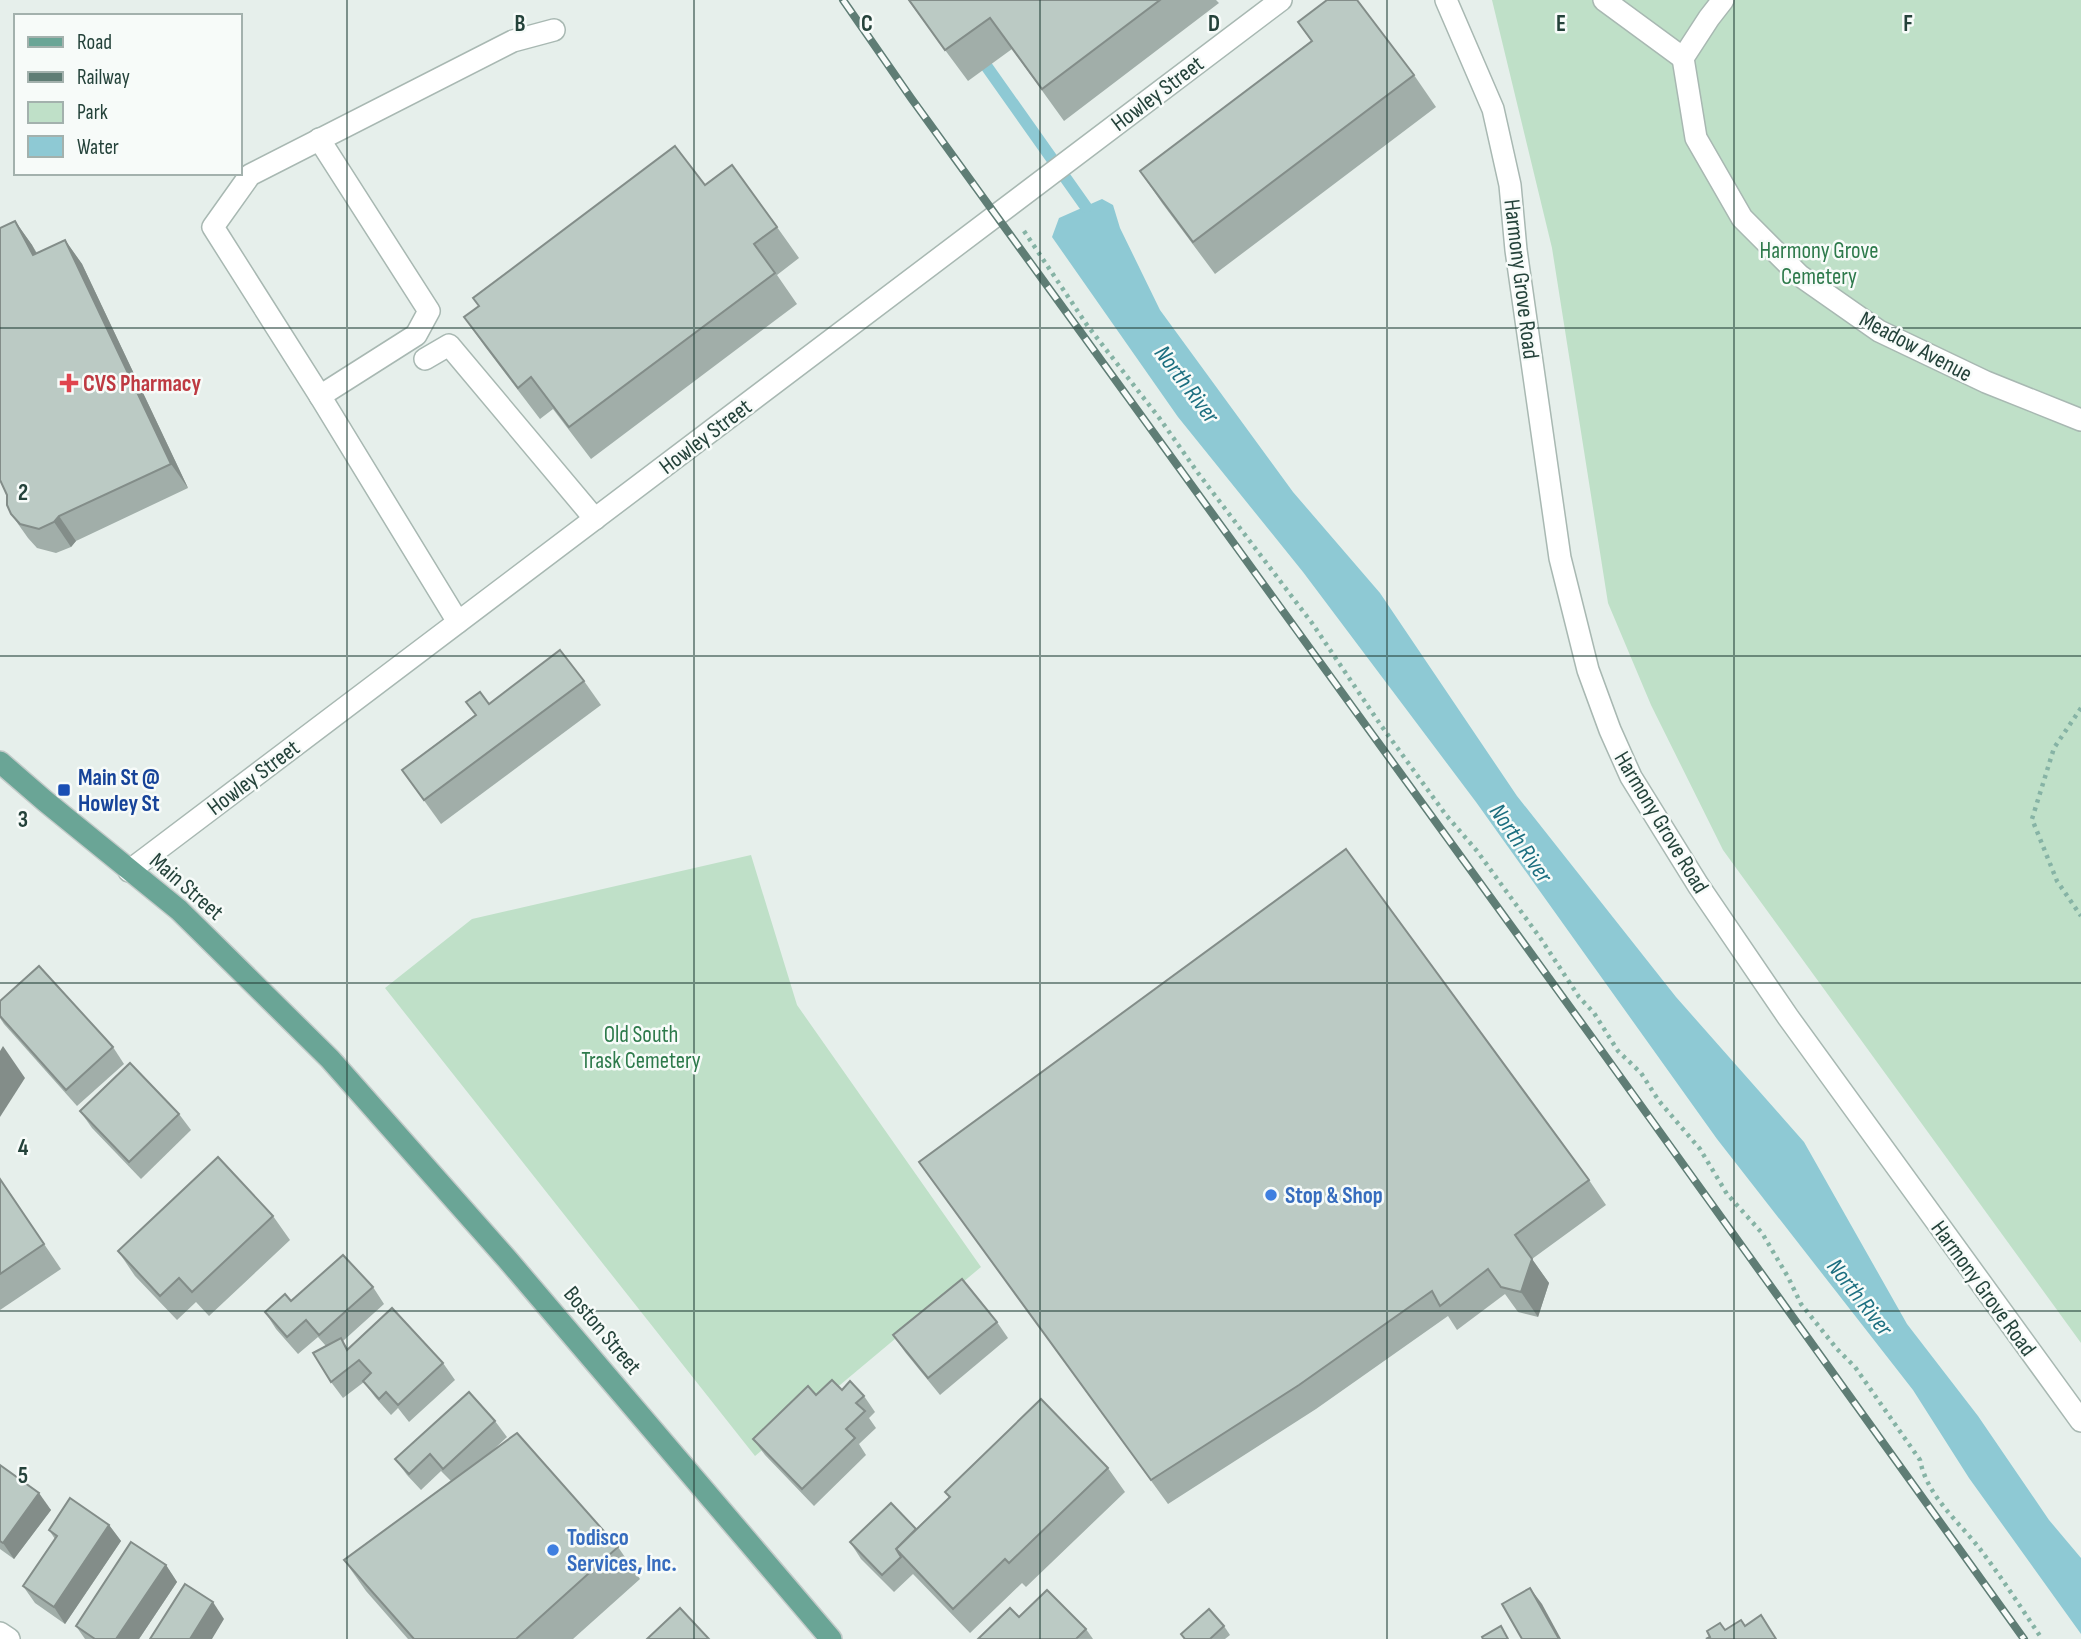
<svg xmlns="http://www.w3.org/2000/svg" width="2081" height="1639" viewBox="0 0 2081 1639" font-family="'Sofia Sans Condensed',sans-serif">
	<rect width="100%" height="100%" fill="#e6efeb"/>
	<!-- green -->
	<g fill="#bfe0c8">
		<polygon points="1492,0 2081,0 2081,1343 1723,850 1651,705 1608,603 1552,248"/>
		<polygon points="751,855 797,1005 981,1267 755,1456 385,988 472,919"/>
	</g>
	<!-- water -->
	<polygon fill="#8ec9d4" points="1102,199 1113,205 1120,228 1160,310 1293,492 1380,593 1517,796 1676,997 1804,1142 1907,1324 1978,1416 2049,1520 2081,1558 2081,1634 1969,1478 1913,1390 1717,1139 1476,802 1303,572 1178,417 1052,237 1059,218"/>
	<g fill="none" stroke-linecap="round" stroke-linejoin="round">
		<!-- stream -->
		<polyline stroke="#8ec9d4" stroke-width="12" points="987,67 1086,207"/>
		<!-- minor casing -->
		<g stroke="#a8b8b2" stroke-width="24">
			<g id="minor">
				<polyline points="1446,0 1493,109 1510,185 1516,250 1560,558 1588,670 1610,730 1631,777 1698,885 1788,1017 2081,1421"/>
				<polyline points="1604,0 1683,58"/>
				<polyline points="1723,0 1709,18 1683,58 1696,138 1742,218 1799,275 1879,331 1986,382 2081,420"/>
				<polyline points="319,139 429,311 416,335 320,396"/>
				<polyline points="425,359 449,345 595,519"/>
				<polyline points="458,622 320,396 213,227 250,175 513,41 554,30"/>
				<polyline points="129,871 1281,0"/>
				<polyline points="0,1633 9,1639"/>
			</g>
		</g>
		<!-- major casing -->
		<g stroke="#c2cac8" stroke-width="24">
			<polyline id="major" points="0,762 45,801 179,910 330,1059 507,1259 831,1639"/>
		</g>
		<!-- path -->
		<g stroke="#86b3a5" stroke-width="4.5" stroke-dasharray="3.5 5" stroke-linecap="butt">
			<path d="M 1024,231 L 1087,325 L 1160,419 L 1198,473 L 1312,623 L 1380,724 L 1446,815 L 1477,851 L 1541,939 L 1579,997 L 1594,1013 L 1618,1051 L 1641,1073 L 1659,1101 L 1700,1149 L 1727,1194 L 1762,1233 L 1788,1277 L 1801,1304 L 1837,1349 L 1855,1367 L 1920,1460 C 1927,1496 1959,1522 1980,1549 C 2002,1578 2022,1609 2042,1639"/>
			<polyline points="2081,708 2054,748 2032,819 2057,881 2081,916"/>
		</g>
		<!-- minor -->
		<use href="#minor" stroke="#fff" stroke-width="21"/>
		<!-- major -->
		<use href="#major" stroke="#6aa596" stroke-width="21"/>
		<!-- rail casing -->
		<g stroke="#5f7d75" stroke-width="8">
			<polyline id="rail" points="843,0 911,98 1596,1043 2024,1639"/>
		</g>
		<!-- rail -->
		<use href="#rail" stroke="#f7fbf9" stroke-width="5" stroke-dasharray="16" stroke-linecap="butt"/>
	</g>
	<!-- wall -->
	<g fill="#a1aea9">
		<polygon points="908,0 1216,0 1219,3 1064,121 1012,49 968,81"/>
		<polygon points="1298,22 1414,75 1436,107 1215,274 1162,203 1140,171 1311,41"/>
		<polygon points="705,185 777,227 799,258 777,275 797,304 591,459 553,409 540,419 486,348 464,317"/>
		<polygon points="15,221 32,245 37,253 65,240 82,264 188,488 76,541 71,547 56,553 37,548 28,538 11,514"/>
		<polygon points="584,681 601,705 441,824 402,770 489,704"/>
		<polygon points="0,1001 113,1047 124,1064 77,1106 4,1024 0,1018"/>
		<polygon points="80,1111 179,1114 191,1130 141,1179 92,1128"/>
		<polygon points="919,1162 1589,1180 1606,1205 1532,1259 1549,1283 1538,1317 1518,1312 1505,1294 1457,1330 1448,1316 1316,1409 1168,1504"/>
		<polygon points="0,1179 61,1269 0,1310"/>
		<polygon points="273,1216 290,1240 209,1316 196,1302 177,1320 135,1276 118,1251"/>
		<polygon points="373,1287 384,1304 343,1341 348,1349 443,1363 455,1380 409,1422 398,1408 391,1415 375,1397 364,1382 343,1398 331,1382 326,1346 318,1337 298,1354 276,1329 265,1312 291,1301"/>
		<polygon points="997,1322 1008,1338 940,1395 905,1352 893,1335"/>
		<polygon points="842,1390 864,1396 875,1412 869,1418 876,1428 859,1444 866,1455 814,1506 765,1455 753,1439 816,1395"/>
		<polygon points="495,1421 507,1437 491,1452 618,1547 640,1579 573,1639 408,1639 366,1591 344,1560 451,1481 441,1471 421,1490 407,1475 395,1459"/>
		<polygon points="0,1465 51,1510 14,1559 0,1549"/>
		<polygon points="1108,1468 1125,1492 1026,1587 1022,1583 970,1633 913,1574 894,1592 861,1559 850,1542 916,1529 949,1497 945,1492"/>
		<polygon points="109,1525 121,1541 65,1624 35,1603 23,1586 55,1539 49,1530"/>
		<polygon points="166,1565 177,1582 139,1639 85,1639 76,1626"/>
		<polygon points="1019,1617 1086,1629 1093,1639 978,1639"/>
		<polygon points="1224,1626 1230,1635 1225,1639 1184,1639 1181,1634"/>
	</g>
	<!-- shaded-wall -->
	<g fill="#838d89">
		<polygon points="15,221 32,245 50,280 33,255"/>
		<polygon points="65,240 82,264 188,488 171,464"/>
		<polygon points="59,516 76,541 71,547 54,522"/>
		<polygon points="3,1046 25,1078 0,1117 0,1051"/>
		<polygon points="1532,1259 1549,1283 1538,1317 1521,1292"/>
		<polygon points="39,1493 51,1510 14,1559 3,1543"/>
		<polygon points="109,1525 121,1541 65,1624 54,1607"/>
		<polygon points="166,1565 177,1582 139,1639 116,1639"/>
		<polygon points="1530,1588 1542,1604 1561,1639 1559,1639"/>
		<polygon points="213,1602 224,1619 212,1639 190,1639"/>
	</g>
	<!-- building -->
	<g fill="#bbcac4" stroke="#838d89" stroke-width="2">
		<polygon points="909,0 1160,0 1042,89 990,18 945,50"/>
		<polygon points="1327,0 1357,0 1414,75 1193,242 1140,171 1312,41 1298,22"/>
		<polygon points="675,146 705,185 732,165 777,227 754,244 775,273 569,427 531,377 518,388 464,317 479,306 473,298"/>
		<polygon points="15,221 33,255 65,240 171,464 59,516 54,522 39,529 20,524 11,514 7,505 7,495 0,480 0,228"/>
		<polygon points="560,650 584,681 424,800 402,770 476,715 466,702 480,692 489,704"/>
		<polygon points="1346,849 1589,1180 1515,1235 1532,1259 1521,1292 1501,1287 1488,1269 1440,1306 1432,1291 1299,1385 1151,1480 919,1162"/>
		<polygon points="39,966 113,1047 66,1090 0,1016 0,1001"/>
		<polygon points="130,1063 179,1114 129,1162 80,1111"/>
		<polygon points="218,1157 273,1216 192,1292 179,1278 160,1296 118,1251"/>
		<polygon points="0,1179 44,1244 0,1274"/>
		<polygon points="343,1255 373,1287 319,1335 306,1320 287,1337 265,1312 285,1294 291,1301"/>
		<polygon points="962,1279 997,1322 928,1378 893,1335"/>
		<polygon points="392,1308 443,1363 398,1405 386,1392 379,1399 363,1381 371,1373 359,1360 331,1382 313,1353 341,1338 347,1350"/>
		<polygon points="832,1380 842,1390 850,1381 864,1396 856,1403 865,1411 846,1429 855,1438 802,1489 753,1439 808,1386 816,1395"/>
		<polygon points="469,1392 495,1421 443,1469 430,1454 409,1474 395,1459"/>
		<polygon points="1041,1399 1108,1468 1009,1563 1005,1559 953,1609 896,1549 950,1497 945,1492"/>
		<polygon points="517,1433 618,1547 516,1639 414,1639 344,1560"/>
		<polygon points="0,1465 39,1493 3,1543 0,1541"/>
		<polygon points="70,1498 109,1525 54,1607 23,1586 57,1536 49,1530"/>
		<polygon points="891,1503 916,1529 896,1549 901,1557 882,1575 850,1542"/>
		<polygon points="131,1542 166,1565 116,1639 95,1639 76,1626"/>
		<polygon points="185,1584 213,1602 190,1639 150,1639"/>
		<polygon points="1530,1588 1559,1639 1522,1639 1502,1604"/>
		<polygon points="1047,1590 1086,1629 1076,1639 978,1639 1010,1608 1019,1617"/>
		<polygon points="680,1608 709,1639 647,1639"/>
		<polygon points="1209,1609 1224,1626 1210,1639 1185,1639 1181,1634"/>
		<polygon points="1761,1615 1776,1639 1706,1639 1710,1637 1707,1631 1720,1623 1725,1630 1741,1620 1745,1626"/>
		<polygon points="1501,1626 1508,1639 1483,1639 1482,1637"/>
	</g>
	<!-- grid -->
	<path fill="none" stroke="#24423a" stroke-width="2" stroke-opacity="0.55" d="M 347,0 L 347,1639M 694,0 L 694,1639M 1040,0 L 1040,1639M 1387,0 L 1387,1639M 1734,0 L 1734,1639M 0,328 L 2081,328M 0,656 L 2081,656M 0,983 L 2081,983M 0,1311 L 2081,1311"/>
	<!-- markers -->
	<path fill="#e0444e" stroke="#f7fbf9" stroke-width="2.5" d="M65.5 372.5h7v7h7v7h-7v7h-7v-7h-7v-7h7z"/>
	<rect fill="#1a4fb4" stroke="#f7fbf9" stroke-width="2.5" x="57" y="783" width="14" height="14" rx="3.5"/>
	<g fill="#3f7fe0" stroke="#f7fbf9" stroke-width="2.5">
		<circle cx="1271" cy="1195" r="7"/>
		<circle cx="553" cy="1550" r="7"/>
	</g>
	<g text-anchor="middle" stroke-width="5" stroke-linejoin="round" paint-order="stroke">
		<!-- street labels -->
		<g font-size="23" fill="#24423a" stroke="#f7fbf9">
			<text transform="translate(1157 93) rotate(-37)" y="8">Howley Street</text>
			<text transform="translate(1522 279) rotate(83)" y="8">Harmony Grove Road</text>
			<text transform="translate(1916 346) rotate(28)" y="8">Meadow Avenue</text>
			<text transform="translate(705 436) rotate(-37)" y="8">Howley Street</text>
			<text transform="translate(253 777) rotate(-37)" y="8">Howley Street</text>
			<text transform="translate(1662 822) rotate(59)" y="8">Harmony Grove Road</text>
			<text transform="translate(187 886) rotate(41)" y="8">Main Street</text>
			<text transform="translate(1984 1288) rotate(54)" y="8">Harmony Grove Road</text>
			<text transform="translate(603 1330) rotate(50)" y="8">Boston Street</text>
		</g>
		<!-- park labels -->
		<g font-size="23" fill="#2d7a4b" stroke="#f7fbf9">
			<text x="1819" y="258">Harmony Grove<tspan x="1819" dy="26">Cemetery</tspan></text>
			<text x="641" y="1042">Old South<tspan x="641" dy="26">Trask Cemetery</tspan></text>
		</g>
		<!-- health labels -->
		<g font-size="23" font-weight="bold" fill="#be3a42" stroke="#f7fbf9" text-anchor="start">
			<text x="83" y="391">CVS Pharmacy</text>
		</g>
		<!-- transit labels -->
		<g font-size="23" font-weight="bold" fill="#164399" stroke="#f7fbf9" text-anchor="start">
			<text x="78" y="785">Main St @<tspan x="78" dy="26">Howley St</tspan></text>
		</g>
		<!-- shop labels -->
		<g font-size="23" font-weight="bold" fill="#366cbe" stroke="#f7fbf9" text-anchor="start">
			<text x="1285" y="1203">Stop &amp; Shop</text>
			<text x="567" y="1545">Todisco<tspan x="567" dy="26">Services, Inc.</tspan></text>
		</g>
		<!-- water labels -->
		<g font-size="24" font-style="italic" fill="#1c6f80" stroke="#f7fbf9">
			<text transform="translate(1187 384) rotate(53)" y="8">North River</text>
			<text transform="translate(1521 843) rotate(55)" y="8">North River</text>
			<text transform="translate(1860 1297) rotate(52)" y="8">North River</text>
		</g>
	</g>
	<g font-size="23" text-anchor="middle" font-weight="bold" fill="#24423a" stroke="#f7fbf9" stroke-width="5" stroke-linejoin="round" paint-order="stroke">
		<text x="520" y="31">B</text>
		<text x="867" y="31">C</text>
		<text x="1214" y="31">D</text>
		<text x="1561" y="31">E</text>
		<text x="1908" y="31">F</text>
		<text x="23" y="500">2</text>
		<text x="23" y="827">3</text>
		<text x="23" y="1155">4</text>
		<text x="23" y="1483">5</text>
	</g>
	<!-- legend -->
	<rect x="14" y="14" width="228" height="161" fill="#f7fbf9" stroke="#a3b1ad" stroke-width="2"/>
	<rect x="28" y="37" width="35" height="10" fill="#6aa596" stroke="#a3b1ad" stroke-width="2"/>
	<text x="77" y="49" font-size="21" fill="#24423a">Road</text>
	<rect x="28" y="72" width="35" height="10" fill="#5f7d75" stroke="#a3b1ad" stroke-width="2"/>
	<text x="77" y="84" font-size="21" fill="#24423a">Railway</text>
	<rect x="28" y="102" width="35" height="21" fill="#bfe0c8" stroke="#a3b1ad" stroke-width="2"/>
	<text x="77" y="119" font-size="21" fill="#24423a">Park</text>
	<rect x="28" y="136" width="35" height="21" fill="#8ec9d4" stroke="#a3b1ad" stroke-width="2"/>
	<text x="77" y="154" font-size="21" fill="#24423a">Water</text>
</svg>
